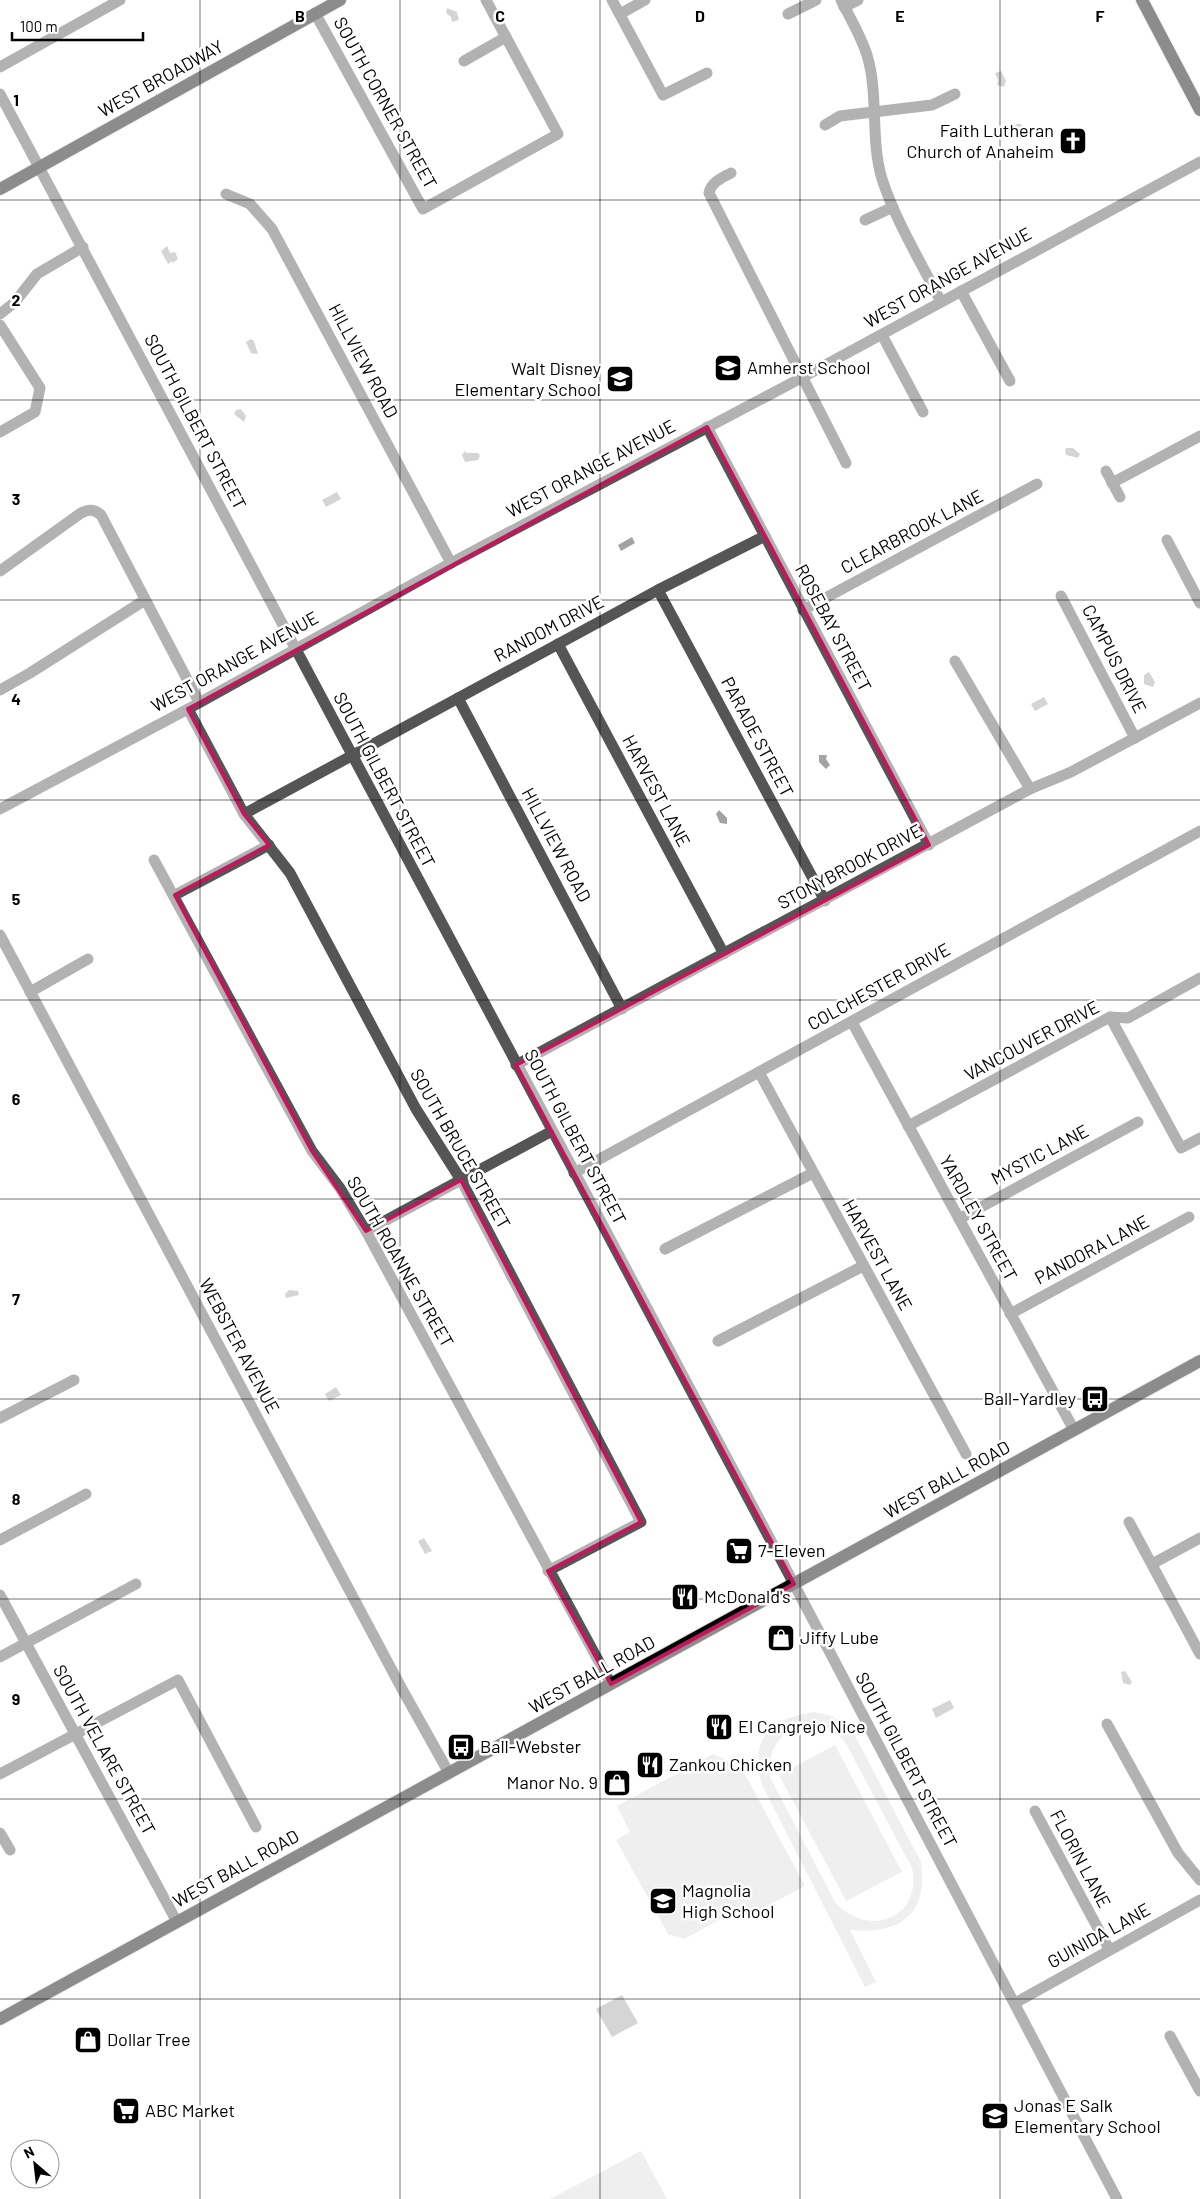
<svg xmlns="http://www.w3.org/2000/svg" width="1200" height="2199" viewBox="0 0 1200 2199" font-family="Barlow,sans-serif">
	<rect width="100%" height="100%" fill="#fff"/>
	<!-- green -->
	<g fill="#dcdcdc" fill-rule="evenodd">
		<path d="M 813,1712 L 832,1716 L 853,1732 L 921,1862 C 928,1916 900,1934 850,1930 L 876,1982 L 865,1987 L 762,1785 C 749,1739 769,1719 813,1712 ZM 818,1725 L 832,1731 L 844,1740 L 912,1868 C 923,1918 867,1939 835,1902 L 770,1777 C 767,1743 785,1726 818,1725 Z"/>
		<polygon points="835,1745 902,1872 846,1901 779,1775"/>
		<polygon points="713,1754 741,1767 805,1886 750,1915 745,1906 684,1939 668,1934 616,1840 630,1832 617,1806"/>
		<polygon points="641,2151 667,2199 550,2199"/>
	</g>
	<!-- water -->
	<g fill="#a3a3a3">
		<polygon points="447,8 457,12 459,20 452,22 451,17 446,13"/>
		<polygon points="1001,71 1006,81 1004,87 997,85 998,80 995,73"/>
		<polygon points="1016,124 1021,124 1024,129 1018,135 1010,138 1007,132 1015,128"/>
		<polygon points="167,246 170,253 175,252 178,259 173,263 172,261 168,264 161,251"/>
		<polygon points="251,339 254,341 258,354 251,353 246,342"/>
		<polygon points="241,409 246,416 244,422 234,414 236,410"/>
		<polygon points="1066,448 1073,448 1080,454 1078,458 1066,455 1065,451"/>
		<polygon points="465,451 466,453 478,453 480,456 478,460 465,462 462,455"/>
		<polygon points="337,492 341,499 326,507 322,500"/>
		<polygon points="632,537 635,543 621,551 618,545"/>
		<polygon points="1149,672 1155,682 1153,687 1144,684 1144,675"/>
		<polygon points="1044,697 1048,704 1035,711 1031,704"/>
		<polygon points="819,755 827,755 826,759 830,765 826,769 819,762"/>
		<polygon points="719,810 727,818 727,824 720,823 716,814"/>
		<polygon points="289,1290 298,1291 299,1295 286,1298 285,1294"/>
		<polygon points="336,1387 341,1395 329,1401 325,1394"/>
		<polygon points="424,1538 432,1551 425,1554 418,1541"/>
		<polygon points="1121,1672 1125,1671 1132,1682 1130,1685 1123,1683"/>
		<polygon points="950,1700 954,1708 936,1718 932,1709"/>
		<polygon points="622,1995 638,2023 612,2037 596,2009"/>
	</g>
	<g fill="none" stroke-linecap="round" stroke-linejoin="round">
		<!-- major casing -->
		<g stroke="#dbdbdb" stroke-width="14">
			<g id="major">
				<polyline points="1142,0 1200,110"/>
				<polyline points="0,189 340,0"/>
				<polyline points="0,2019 1200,1361"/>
			</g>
		</g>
		<!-- minor -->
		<g stroke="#555" stroke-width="11">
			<polyline points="612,0 663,95 707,73"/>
			<path d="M 841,0 C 850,18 861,36 867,55 C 879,95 870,139 882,179 C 896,222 921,262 941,302"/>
			<polyline points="844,7 858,0"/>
			<polyline points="315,13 423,209 558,134 486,0"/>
			<polyline points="620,14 645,0"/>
			<polyline points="788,14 816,0"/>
			<polyline points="464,61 506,37"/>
			<polyline points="0,67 120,0"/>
			<polyline points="0,94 794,1584 1117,2199"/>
			<polyline points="825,125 840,116 932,105 955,94"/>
			<path d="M 731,173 C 722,178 711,182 709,193 L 846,463"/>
			<polyline points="226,194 250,204 272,229 451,563"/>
			<polyline points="865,220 893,207"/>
			<polyline points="961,291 1010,381"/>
			<polyline points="0,314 15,302 37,274 83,247"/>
			<polyline points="0,325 40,388 35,412 0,432"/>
			<polyline points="882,335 923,412"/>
			<polyline points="707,427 929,845"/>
			<polyline points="1106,471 1120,497"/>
			<polyline points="1112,483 1200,436"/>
			<polyline points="1167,540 1200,603"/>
			<path d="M 0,571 L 81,513 C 89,509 94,509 101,515 L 199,702"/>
			<polyline points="658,590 825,901"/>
			<polyline points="1061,596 1135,738"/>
			<polyline points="803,610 1037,484"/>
			<polyline points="558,644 724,954"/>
			<polyline points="955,661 1030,789"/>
			<polyline points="0,690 30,673 145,600"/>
			<polyline points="458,698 622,1009"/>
			<polyline points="188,709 244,814 290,873 416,1109 461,1180 641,1522 548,1571"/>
			<polyline points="0,809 188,709 451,563 803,377 1200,162"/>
			<polyline points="244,814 658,590 765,536"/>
			<polyline points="154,860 312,1151 340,1188 366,1231 611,1684"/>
			<polyline points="175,895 269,845"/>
			<polyline points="0,935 402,1689 449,1773"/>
			<polyline points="30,992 88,959"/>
			<polyline points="1110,1017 1181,1148 1200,1138"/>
			<polyline points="852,1022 1074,1430"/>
			<polyline points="516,1065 1030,789 1071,772 1200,703"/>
			<polyline points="759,1072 966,1454"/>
			<polyline points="908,1126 1110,1017 1128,1018 1200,978"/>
			<polyline points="574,1173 1200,831"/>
			<polyline points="959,1219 1138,1122"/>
			<polyline points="366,1231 552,1131"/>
			<polyline points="665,1249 813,1173"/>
			<polyline points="1010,1314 1189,1217"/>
			<polyline points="718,1341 863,1266"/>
			<polyline points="0,1418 74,1380"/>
			<polyline points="1129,1522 1200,1654"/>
			<polyline points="0,1540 86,1494"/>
			<polyline points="1152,1564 1200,1538"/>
			<polyline points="0,1595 177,1922"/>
			<polyline points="0,1657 136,1584"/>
			<polyline points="1107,1724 1178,1853 1200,1880"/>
			<polyline points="0,1774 178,1680 256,1827"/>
			<polyline points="1035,1811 1109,1949"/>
			<polyline points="0,1833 10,1850"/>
			<polyline points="1015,2003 1200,1900"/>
			<polyline points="1170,2036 1200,2091"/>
		</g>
		<!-- major -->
		<use href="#major" stroke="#000" stroke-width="12"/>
	</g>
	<!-- marked area -->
	<path d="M0 0H1200V2199H0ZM 707,427 L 929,845 L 516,1065 L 794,1584 L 611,1684 L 548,1571 L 641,1522 L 461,1180 L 366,1231 L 312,1151 L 175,895 L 269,845 L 244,814 L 188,709 Z" fill="#fff" fill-opacity=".55" fill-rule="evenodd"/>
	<path fill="none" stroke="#c2185b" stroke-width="4" stroke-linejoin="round" d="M 707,427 L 929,845 L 516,1065 L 794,1584 L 611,1684 L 548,1571 L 641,1522 L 461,1180 L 366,1231 L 312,1151 L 175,895 L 269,845 L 244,814 L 188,709 Z"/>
	<!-- grid -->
	<path fill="none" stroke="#000" stroke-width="1" stroke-opacity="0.55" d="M 200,0 L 200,2199M 400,0 L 400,2199M 600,0 L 600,2199M 800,0 L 800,2199M 1000,0 L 1000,2199M 0,200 L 1200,200M 0,400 L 1200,400M 0,600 L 1200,600M 0,800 L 1200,800M 0,1000 L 1200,1000M 0,1199 L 1200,1199M 0,1399 L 1200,1399M 0,1599 L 1200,1599M 0,1799 L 1200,1799M 0,1999 L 1200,1999"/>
	<!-- icons -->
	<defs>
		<g id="church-square" transform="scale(1.4375)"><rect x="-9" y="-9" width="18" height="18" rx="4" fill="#000" stroke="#fff"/><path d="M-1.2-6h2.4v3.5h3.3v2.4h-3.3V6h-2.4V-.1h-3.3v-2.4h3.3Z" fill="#fff"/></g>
		<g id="school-square" transform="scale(1.4375)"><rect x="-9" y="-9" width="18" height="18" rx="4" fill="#000" stroke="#fff"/><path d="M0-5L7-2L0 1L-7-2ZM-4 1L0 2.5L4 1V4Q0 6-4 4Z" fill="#fff"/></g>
		<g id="bus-square" transform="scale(1.4375)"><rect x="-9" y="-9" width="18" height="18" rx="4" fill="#000" stroke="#fff"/><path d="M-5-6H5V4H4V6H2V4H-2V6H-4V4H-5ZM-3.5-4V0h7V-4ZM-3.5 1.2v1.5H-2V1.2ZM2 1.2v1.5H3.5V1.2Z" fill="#fff"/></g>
		<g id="supermarket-square" transform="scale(1.4375)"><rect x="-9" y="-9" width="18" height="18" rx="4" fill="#000" stroke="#fff"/><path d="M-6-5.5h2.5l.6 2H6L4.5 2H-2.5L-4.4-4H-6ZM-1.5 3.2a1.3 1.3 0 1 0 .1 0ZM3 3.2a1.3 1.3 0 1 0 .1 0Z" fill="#fff"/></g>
		<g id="restaurant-square" transform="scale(1.4375)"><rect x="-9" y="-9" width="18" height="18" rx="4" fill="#000" stroke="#fff"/><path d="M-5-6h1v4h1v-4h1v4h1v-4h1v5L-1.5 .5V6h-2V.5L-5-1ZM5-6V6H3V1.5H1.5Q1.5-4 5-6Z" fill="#fff"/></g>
		<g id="shop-square" transform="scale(1.4375)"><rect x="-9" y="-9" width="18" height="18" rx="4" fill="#000" stroke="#fff"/><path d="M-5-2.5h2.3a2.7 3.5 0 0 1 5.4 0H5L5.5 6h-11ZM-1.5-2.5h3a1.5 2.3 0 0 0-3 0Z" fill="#fff"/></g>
	</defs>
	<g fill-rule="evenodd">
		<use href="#church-square" x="1073" y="141"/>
		<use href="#school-square" x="728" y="368"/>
		<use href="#school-square" x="620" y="379"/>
		<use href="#bus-square" x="1095" y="1399"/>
		<use href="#supermarket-square" x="739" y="1551"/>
		<use href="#restaurant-square" x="685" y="1597"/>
		<use href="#shop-square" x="781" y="1638"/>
		<use href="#restaurant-square" x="719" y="1727"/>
		<use href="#bus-square" x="461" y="1747"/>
		<use href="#restaurant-square" x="650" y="1765"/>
		<use href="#shop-square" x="617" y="1783"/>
		<use href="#school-square" x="663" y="1901"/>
		<use href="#shop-square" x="88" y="2040"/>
		<use href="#supermarket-square" x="126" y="2111"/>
		<use href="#school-square" x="995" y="2116"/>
	</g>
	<g text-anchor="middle" stroke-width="5" stroke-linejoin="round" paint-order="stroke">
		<!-- street labels -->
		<g font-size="18" fill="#000" stroke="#fff">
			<text transform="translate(161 79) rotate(-29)" y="6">WEST BROADWAY</text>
			<text transform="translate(385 103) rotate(61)" y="6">SOUTH CORNER STREET</text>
			<text transform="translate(948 278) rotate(-29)" y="6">WEST ORANGE AVENUE</text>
			<text transform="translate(363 361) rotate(62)" y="6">HILLVIEW ROAD</text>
			<text transform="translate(195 422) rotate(62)" y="6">SOUTH GILBERT STREET</text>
			<text transform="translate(591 469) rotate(-28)" y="6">WEST ORANGE AVENUE</text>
			<text transform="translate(912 532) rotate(-28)" y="6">CLEARBROOK LANE</text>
			<text transform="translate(833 628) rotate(62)" y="6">ROSEBAY STREET</text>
			<text transform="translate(549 629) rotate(-28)" y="6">RANDOM DRIVE</text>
			<text transform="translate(1114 659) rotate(63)" y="6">CAMPUS DRIVE</text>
			<text transform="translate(235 662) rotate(-29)" y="6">WEST ORANGE AVENUE</text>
			<text transform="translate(757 737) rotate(62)" y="6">PARADE STREET</text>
			<text transform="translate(384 780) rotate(62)" y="6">SOUTH GILBERT STREET</text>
			<text transform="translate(656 791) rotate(62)" y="6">HARVEST LANE</text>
			<text transform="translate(556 845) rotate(62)" y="6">HILLVIEW ROAD</text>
			<text transform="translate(850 867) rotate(-28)" y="6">STONYBROOK DRIVE</text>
			<text transform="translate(879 987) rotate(-29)" y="6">COLCHESTER DRIVE</text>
			<text transform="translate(1032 1041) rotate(-28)" y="6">VANCOUVER DRIVE</text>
			<text transform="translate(575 1137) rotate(62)" y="6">SOUTH GILBERT STREET</text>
			<text transform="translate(460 1149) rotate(60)" y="6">SOUTH BRUCE STREET</text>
			<text transform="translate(1040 1155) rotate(-28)" y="6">MYSTIC LANE</text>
			<text transform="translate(978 1218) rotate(61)" y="6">YARDLEY STREET</text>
			<text transform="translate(1092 1250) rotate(-28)" y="6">PANDORA LANE</text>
			<text transform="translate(877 1255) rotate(61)" y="6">HARVEST LANE</text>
			<text transform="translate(400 1262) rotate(60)" y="6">SOUTH ROANNE STREET</text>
			<text transform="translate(239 1346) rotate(62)" y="6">WEBSTER AVENUE</text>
			<text transform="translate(947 1480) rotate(-29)" y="6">WEST BALL ROAD</text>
			<text transform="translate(592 1675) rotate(-29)" y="6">WEST BALL ROAD</text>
			<text transform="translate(104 1750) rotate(61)" y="6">SOUTH VELARE STREET</text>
			<text transform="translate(906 1760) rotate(62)" y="6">SOUTH GILBERT STREET</text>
			<text transform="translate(1080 1859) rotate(62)" y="6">FLORIN LANE</text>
			<text transform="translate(236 1869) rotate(-29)" y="6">WEST BALL ROAD</text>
			<text transform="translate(1099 1936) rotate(-29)" y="6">GUINIDA LANE</text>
		</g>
		<!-- poi labels -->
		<g font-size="18" fill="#000" stroke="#fff" text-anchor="start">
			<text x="1054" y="137" text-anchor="end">Faith Lutheran<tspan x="1054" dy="21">Church of Anaheim</tspan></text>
			<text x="747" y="374">Amherst School</text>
			<text x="601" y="375" text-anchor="end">Walt Disney<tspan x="601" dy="21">Elementary School</tspan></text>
			<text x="1076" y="1405" text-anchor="end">Ball-Yardley</text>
			<text x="758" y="1557">7-Eleven</text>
			<text x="704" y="1603">McDonald's</text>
			<text x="800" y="1644">Jiffy Lube</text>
			<text x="738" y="1733">El Cangrejo Nice</text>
			<text x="480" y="1753">Ball-Webster</text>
			<text x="669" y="1771">Zankou Chicken</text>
			<text x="598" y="1789" text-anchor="end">Manor No. 9</text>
			<text x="682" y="1897">Magnolia<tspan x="682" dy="21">High School</tspan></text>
			<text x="107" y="2046">Dollar Tree</text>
			<text x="1014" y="2112">Jonas E Salk<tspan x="1014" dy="21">Elementary School</tspan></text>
			<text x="145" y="2117">ABC Market</text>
		</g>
	</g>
	<g font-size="16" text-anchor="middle" font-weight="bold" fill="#000" stroke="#fff" stroke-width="5" stroke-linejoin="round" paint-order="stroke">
		<text x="300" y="22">B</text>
		<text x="500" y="22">C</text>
		<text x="700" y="22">D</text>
		<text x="900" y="22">E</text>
		<text x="1100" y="22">F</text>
		<text x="16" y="106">1</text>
		<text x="16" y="306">2</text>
		<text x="16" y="505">3</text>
		<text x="16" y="705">4</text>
		<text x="16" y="905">5</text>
		<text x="16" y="1105">6</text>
		<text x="16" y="1305">7</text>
		<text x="16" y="1505">8</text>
		<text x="16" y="1705">9</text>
	</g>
	<!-- north arrow -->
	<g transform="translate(35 2164) rotate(332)"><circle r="24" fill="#ffffff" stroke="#999999"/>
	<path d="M0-4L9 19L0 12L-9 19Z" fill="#000000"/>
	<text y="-8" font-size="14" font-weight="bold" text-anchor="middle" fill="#000000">N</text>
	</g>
	<!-- scale -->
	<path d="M12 32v8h131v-8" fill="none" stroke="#000000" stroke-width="2.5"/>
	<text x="20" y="32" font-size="15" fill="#000000" stroke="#ffffff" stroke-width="4" paint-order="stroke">100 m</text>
</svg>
